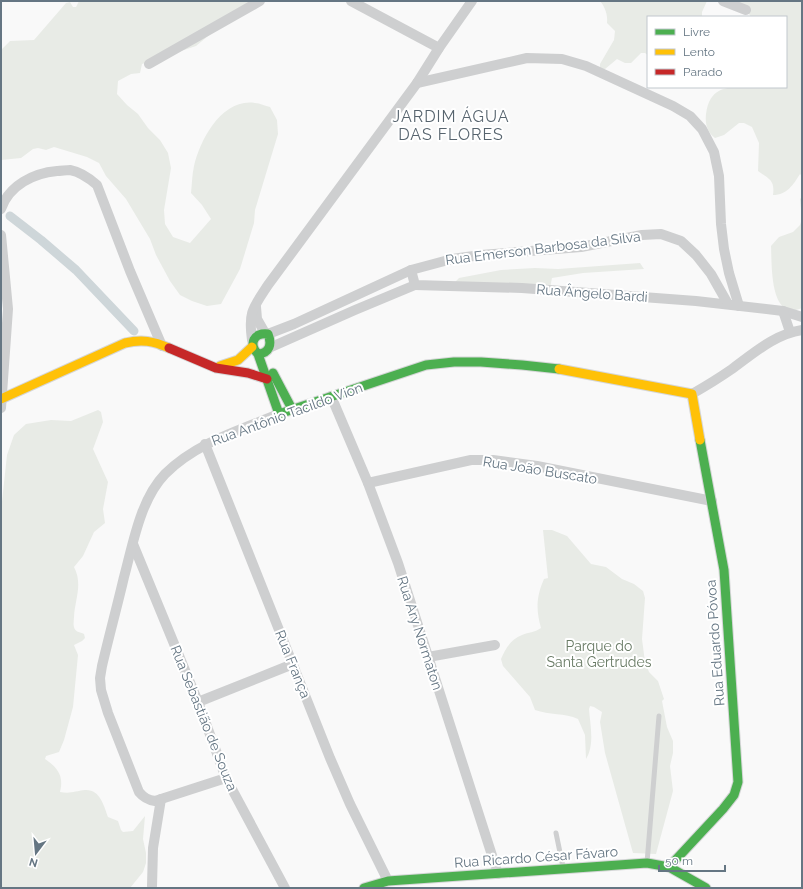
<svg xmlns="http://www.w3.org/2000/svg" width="803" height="889" viewBox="0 0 803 889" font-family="Raleway,sans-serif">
	<rect width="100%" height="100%" fill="#f9f9f9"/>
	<!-- green -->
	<g fill="#e8ebe6">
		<path d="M 79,1 L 250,1 L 196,46 L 142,64 L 140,73 L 131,74 L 118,81 L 117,94 L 127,105 L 138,114 L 148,128 L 160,140 L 168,153 L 171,168 L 164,210 L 165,224 L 173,237 L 190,243 L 211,219 L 202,205 L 191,193 C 192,184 192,175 194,166 C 200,140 222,98 255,103 C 260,103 265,106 270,107 L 277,120 L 278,134 L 255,210 L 254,223 L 240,269 L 221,304 L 207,306 L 192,301 L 180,295 L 170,281 L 156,255 L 150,239 L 126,199 L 106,176 L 99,163 L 87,157 L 54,147 L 46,150 L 38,148 L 33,149 L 21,158 L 1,160 L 1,50 L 10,41 L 34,40 L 66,3 L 70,2 L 73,7 L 76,7 Z"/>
		<path d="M 600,1 L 707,1 L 702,12 L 702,17 L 648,17 L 648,55 L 645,53 L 641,53 L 631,63 L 625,63 L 617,59 L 605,69 L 600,69 L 600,64 L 614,40 L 615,31 L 607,23 C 608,15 605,7 600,1 Z"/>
		<path d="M 731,1 L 802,1 L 802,176 L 800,174 C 793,185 787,195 773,195 C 775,180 769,179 758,171 L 759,143 L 752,127 L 744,123 L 739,123 L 724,135 L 715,138 C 707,132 705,124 706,114 C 710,86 727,87 749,87 C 761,87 774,87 786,87 L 786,17 L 751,17 L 747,11 Z"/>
		<path d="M 802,197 L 802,308 C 769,323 772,263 771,246 L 779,237 L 793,232 L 800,225 L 802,219 L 800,199 Z"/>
		<polygon points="640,263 644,269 583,273 552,278 550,288 453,284 459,278 501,270 535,268 558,269"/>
		<path d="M 98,410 L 101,412 L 103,422 L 93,449 L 108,482 L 103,509 L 105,523 L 94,532 L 83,556 L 74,567 C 83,584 75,599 74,617 C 74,620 73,624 74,627 C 75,632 80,632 84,634 L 85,638 L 82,641 L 74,645 L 78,655 L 73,707 L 64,740 L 59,752 L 46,756 L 45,759 C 58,768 64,776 60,792 C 71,794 75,791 85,790 C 100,789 104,806 108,817 L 118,821 L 121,830 L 123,832 L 133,831 L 145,816 L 143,839 L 146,853 L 146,863 L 143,872 L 130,888 L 1,888 L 1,511 L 7,455 L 14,435 L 26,424 L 51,420 L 71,421 Z"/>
		<path d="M 543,530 L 552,530 L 567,536 L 591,564 L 606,567 L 622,579 L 634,584 L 643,591 L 645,598 L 642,639 L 645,662 L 649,672 L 658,681 L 664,699 L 662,701 L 667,727 L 673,741 L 673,753 L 670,766 L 673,791 L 656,854 L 633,853 L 605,753 L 600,722 L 602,712 L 594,707 L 590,706 L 589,709 C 590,724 595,745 586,759 L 585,735 L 578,719 C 565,713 549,715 535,710 L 530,697 L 503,666 L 501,659 C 505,649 511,639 522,635 C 529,632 534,633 541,628 C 536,610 536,597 544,579 L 548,578 Z"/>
	</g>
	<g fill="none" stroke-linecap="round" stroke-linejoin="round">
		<!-- canal -->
		<polyline stroke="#ced6d9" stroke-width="9" points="10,216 41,240 76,270 134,331"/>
		<!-- fast casing -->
		<g stroke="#d5d6d7" stroke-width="11">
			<g id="fast">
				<path d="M 258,354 C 270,353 272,344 268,334 C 254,332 248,344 258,354 L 279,414 L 426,365 L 454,362 L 481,362 L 522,365 L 559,369"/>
				<polyline points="273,373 292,409"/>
				<polyline points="669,867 723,809 734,795 738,782 724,570 700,440"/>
				<polyline points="364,888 388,881 647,863 669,867 706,888"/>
			</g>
		</g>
		<!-- slow casing -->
		<g stroke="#d5d6d7" stroke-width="11">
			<g id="slow">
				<polyline points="220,366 238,360 252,347"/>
				<polyline points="559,369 692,394 700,440"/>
				<path d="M 1,399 L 125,343 C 142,339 153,341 169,348"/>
			</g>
		</g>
		<!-- jam casing -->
		<g stroke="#d5d6d7" stroke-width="11">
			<polyline id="jam" points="169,348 216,368 248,373 267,379"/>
		</g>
		<!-- lane -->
		<g stroke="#cecfd0" stroke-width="5">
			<polyline points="556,833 563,867"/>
			<polyline points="647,863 659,716"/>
		</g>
		<!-- street -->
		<g stroke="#cecfd0" stroke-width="10">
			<polyline points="351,1 439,48"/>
			<polyline points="723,1 746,10"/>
			<polyline points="149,64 260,1"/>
			<polyline points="417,83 527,58 562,59 586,66 673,106 690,116 702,129 714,152 719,176 721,224 724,249 729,273 739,306"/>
			<path d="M 1,209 C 9,185 34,173 57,171 C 61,171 66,170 70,170 C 81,172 89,178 97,185 L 130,271 L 162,346"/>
			<polyline points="1,235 8,309 1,408"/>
			<polyline points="411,270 415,285 522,288 696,301 783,311 802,317"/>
			<polyline points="256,307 257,319 265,333"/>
			<polyline points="783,311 790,332"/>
			<polyline points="268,334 294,324 411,270 452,259 481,255 581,247 642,235 661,234 681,241 696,255 711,274 728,304"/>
			<path d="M 252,340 C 248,312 253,308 268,285 L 417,83 L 439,48 L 472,1"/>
			<polyline points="269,348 355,310 415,285"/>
			<path d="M 692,394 C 706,386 719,378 732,369 C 754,353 775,334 802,330"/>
			<polyline points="331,396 368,483 398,563 498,874"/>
			<polyline points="205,444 330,758 350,804 388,881"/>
			<polyline points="368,483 471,460 493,460 537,466 712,501"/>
			<polyline points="133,544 198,702 226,778 285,888"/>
			<polyline points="428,657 495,645"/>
			<polyline points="198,702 293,664"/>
			<path d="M 226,778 L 155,801 C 148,800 144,798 139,792 L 108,713 L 101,690 L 100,678 L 102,666 C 109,636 117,607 124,577 C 133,544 140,500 165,474 C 196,443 240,430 279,414"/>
			<polyline points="152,886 153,848 161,799"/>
		</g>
		<!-- fast -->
		<use href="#fast" stroke="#4caf50" stroke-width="9"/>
		<!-- slow -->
		<use href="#slow" stroke="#ffc107" stroke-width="9"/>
		<!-- jam -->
		<use href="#jam" stroke="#c62828" stroke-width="9"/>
	</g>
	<g text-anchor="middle" stroke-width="4" stroke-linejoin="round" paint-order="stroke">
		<!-- street labels -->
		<g font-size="14" fill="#657683" stroke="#fff">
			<text transform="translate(543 248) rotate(-7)" y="5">Rua Emerson Barbosa da Silva</text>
			<text transform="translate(592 293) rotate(4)" y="5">Rua Ângelo Bardi</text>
			<text transform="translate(287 414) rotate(-20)" y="5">Rua Antônio Tacildo Vion</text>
			<text transform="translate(540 470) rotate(9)" y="5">Rua João Buscato</text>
			<text transform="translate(420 633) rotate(72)" y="5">Rua Ary Normaton</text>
			<text transform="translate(715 643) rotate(-94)" y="5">Rua Eduardo Póvoa</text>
			<text transform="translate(293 664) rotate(68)" y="5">Rua França</text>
			<text transform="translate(204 718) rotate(68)" y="5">Rua Sebastião de Souza</text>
			<text transform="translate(536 857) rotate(-4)" y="5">Rua Ricardo César Fávaro</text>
		</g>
		<!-- park labels -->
		<g font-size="14" fill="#687a64" stroke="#fff">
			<text x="599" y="651">Parque do<tspan x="599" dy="16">Santa Gertrudes</tspan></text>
		</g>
		<!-- quarter labels -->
		<g font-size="16" letter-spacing="1" fill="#57646e" stroke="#fff">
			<text x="451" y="122">JARDIM ÁGUA<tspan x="451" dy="18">DAS FLORES</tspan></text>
		</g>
	</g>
	<!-- border -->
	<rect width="803" height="889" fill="none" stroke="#657683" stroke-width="4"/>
	<!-- legend -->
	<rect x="647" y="16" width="140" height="72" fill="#ffffff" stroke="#c1c8cd"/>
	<rect x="655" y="29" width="20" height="6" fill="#4caf50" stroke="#c1c8cd"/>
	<text x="683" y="36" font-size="12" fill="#657683">Livre</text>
	<rect x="655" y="49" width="20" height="6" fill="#ffc107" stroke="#c1c8cd"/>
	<text x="683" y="56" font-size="12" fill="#657683">Lento</text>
	<rect x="655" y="69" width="20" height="6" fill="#c62828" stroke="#c1c8cd"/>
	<text x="683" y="76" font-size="12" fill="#657683">Parado</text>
	<!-- north arrow -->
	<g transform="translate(36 853) rotate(196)" stroke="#ffffff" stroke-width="3" paint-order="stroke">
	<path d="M0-3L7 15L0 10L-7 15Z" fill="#657683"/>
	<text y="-6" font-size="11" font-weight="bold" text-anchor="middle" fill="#657683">N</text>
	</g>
	<!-- scale -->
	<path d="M659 865v6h66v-6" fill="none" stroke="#657683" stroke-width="2"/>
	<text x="665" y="865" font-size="12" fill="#657683" stroke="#ffffff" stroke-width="3" paint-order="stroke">50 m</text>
</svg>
